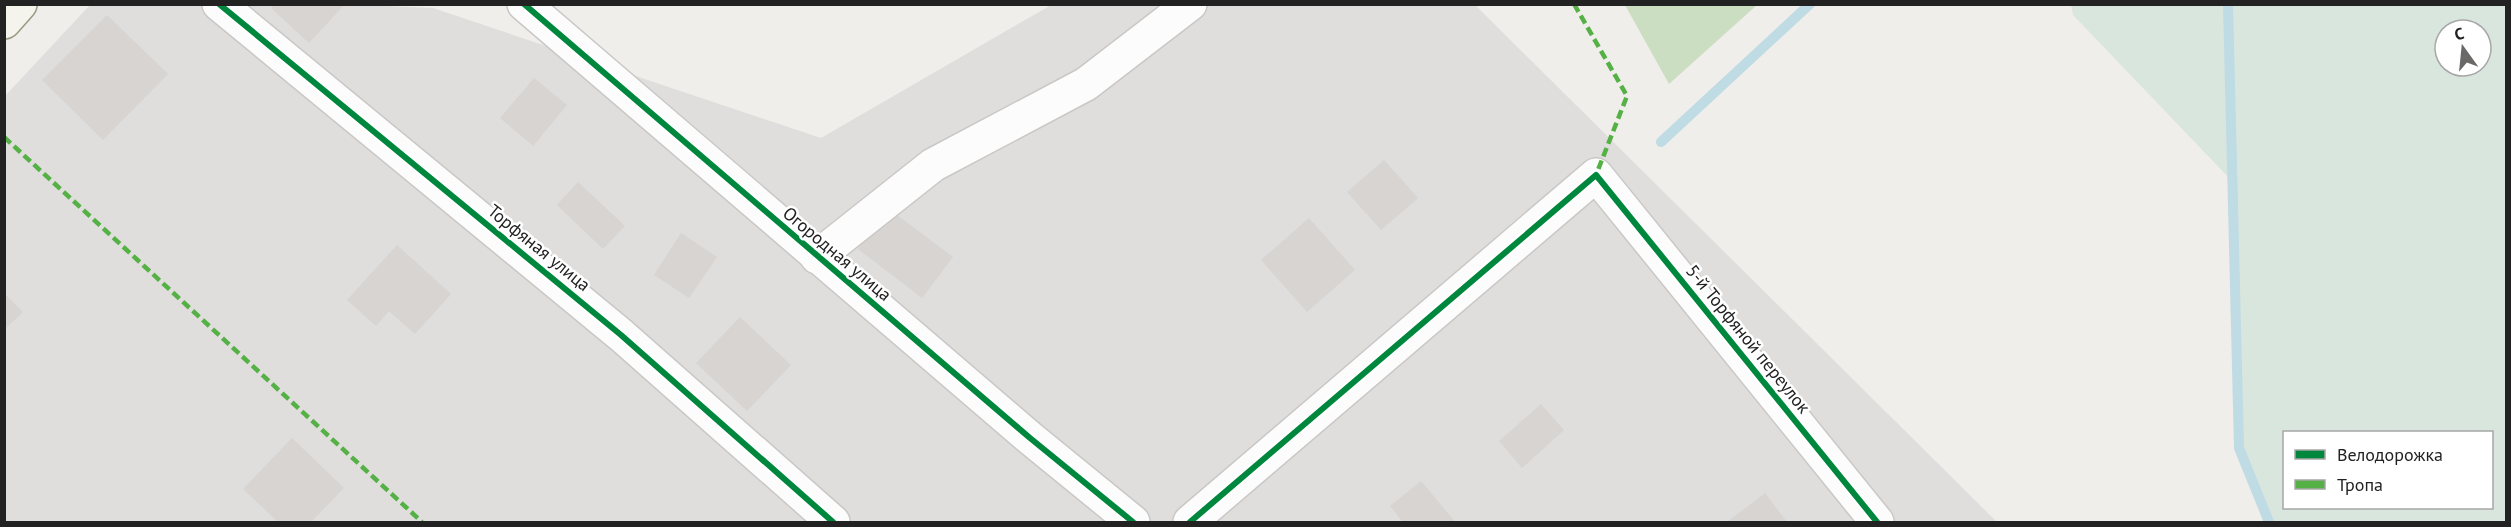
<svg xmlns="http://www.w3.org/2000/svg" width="2511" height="527" viewBox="0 0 2511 527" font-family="'PT Sans',sans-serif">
	<rect width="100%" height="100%" fill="#f0eeeb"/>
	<!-- residential -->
	<polygon fill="#dfdedc" points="335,4 433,8 821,138 1051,5 1475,5 1997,522 5,522 4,97 90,5"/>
	<!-- forest -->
	<polygon fill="#cbdec1" points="1625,5 1757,5 1669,84"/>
	<!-- wetland -->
	<path fill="#d9e6de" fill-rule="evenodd" d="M 2071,5 L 2506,5 L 2506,522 L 2267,522 L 2238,448 L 2231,180 L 2073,15 ZM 2445,30 L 2481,30 L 2481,66 L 2445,66 ZM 2284,432 L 2492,432 L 2492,508 L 2284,508 Z"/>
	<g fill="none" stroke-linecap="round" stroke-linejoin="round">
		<!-- stream -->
		<g stroke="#bfdbe3" stroke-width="10">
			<polyline points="2228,4 2239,448 2269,522"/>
			<polyline points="1661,142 1810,4"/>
		</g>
	</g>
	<!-- building -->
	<g fill="#d7d4d2">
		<polygon points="275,4 345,4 309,43 271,8"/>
		<polygon points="107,15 168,74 103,140 42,80"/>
		<polygon points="534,78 567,105 533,146 500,118"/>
		<polygon points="1384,160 1418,198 1381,230 1347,192"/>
		<polygon points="578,182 625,226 603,249 557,205"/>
		<polygon points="889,209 953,257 922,298 858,249"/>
		<polygon points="1309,218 1355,270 1307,312 1261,260"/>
		<polygon points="681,233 717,257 689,298 654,275"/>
		<polygon points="397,245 451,294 415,334 389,311 376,326 347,300"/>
		<polygon points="4,293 23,312 4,330"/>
		<polygon points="740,317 791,365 747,411 696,363"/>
		<polygon points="1541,404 1564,430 1522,468 1499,441"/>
		<polygon points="292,438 344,488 311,522 278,522 243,489"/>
		<polygon points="1421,481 1455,522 1403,522 1390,506"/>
		<polygon points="1765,493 1787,522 1727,522"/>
	</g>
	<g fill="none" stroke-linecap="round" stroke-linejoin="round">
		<!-- street casing -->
		<g stroke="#c9c8c7" stroke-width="36">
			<g id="street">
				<polyline points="219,4 621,335 833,522"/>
				<polyline points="524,4 1030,438 1133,522"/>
				<polyline points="817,257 933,165 1086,84 1190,4"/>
				<polyline points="1190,522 1596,175 1877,522"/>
			</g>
		</g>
		<!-- secondary casing -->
		<g stroke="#999a82" stroke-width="36">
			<polyline id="secondary" points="4,22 20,4"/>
		</g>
		<!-- street -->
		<use href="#street" stroke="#fdfcfc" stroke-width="33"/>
		<!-- secondary -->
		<use href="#secondary" stroke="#f4f4ed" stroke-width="33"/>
		<!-- quiet -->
		<g stroke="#55b145" stroke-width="4.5" stroke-dasharray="9 4.5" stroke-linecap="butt">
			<polyline points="1574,4 1627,96 1596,175"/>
			<polyline points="4,137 422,522"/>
		</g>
		<!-- cycleway casing -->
		<g stroke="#fff" stroke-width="10">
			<g id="cycleway">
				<polyline points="219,4 621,335 833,522"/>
				<polyline points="524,4 1030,438 1133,522"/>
				<polyline points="1190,522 1596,175 1877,522"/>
			</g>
		</g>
		<!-- cycleway -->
		<use href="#cycleway" stroke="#00873e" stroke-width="6"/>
	</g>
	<g text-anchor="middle" stroke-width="5" stroke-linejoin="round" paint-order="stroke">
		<!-- street labels -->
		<g font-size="18" fill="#222" stroke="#fff">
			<text transform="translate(539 248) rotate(39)" y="6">Торфяная улица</text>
			<text transform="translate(837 254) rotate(40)" y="6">Огородная улица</text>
			<text transform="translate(1748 339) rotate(51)" y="6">5-й Торфяной переулок</text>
		</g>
	</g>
	<!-- border -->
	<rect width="2511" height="527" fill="none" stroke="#222222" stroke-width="12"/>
	<!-- legend -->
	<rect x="2283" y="431" width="210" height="78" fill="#ffffff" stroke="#a7a7a7" stroke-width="1.5"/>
	<rect x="2295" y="450" width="30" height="9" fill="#00873e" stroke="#a7a7a7" stroke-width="1.5"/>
	<text x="2337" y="461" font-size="18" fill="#222222">Велодорожка</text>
	<rect x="2295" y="480" width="30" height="9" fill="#55b145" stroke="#a7a7a7" stroke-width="1.5"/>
	<text x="2337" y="491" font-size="18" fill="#222222">Тропа</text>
	<!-- north arrow -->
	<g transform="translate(2463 48) rotate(345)"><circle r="28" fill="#ffffff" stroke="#a7a7a7" stroke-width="1.5"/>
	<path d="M0-4.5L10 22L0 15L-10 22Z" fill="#6a6968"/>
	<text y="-9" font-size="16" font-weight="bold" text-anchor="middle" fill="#222222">С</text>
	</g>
</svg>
